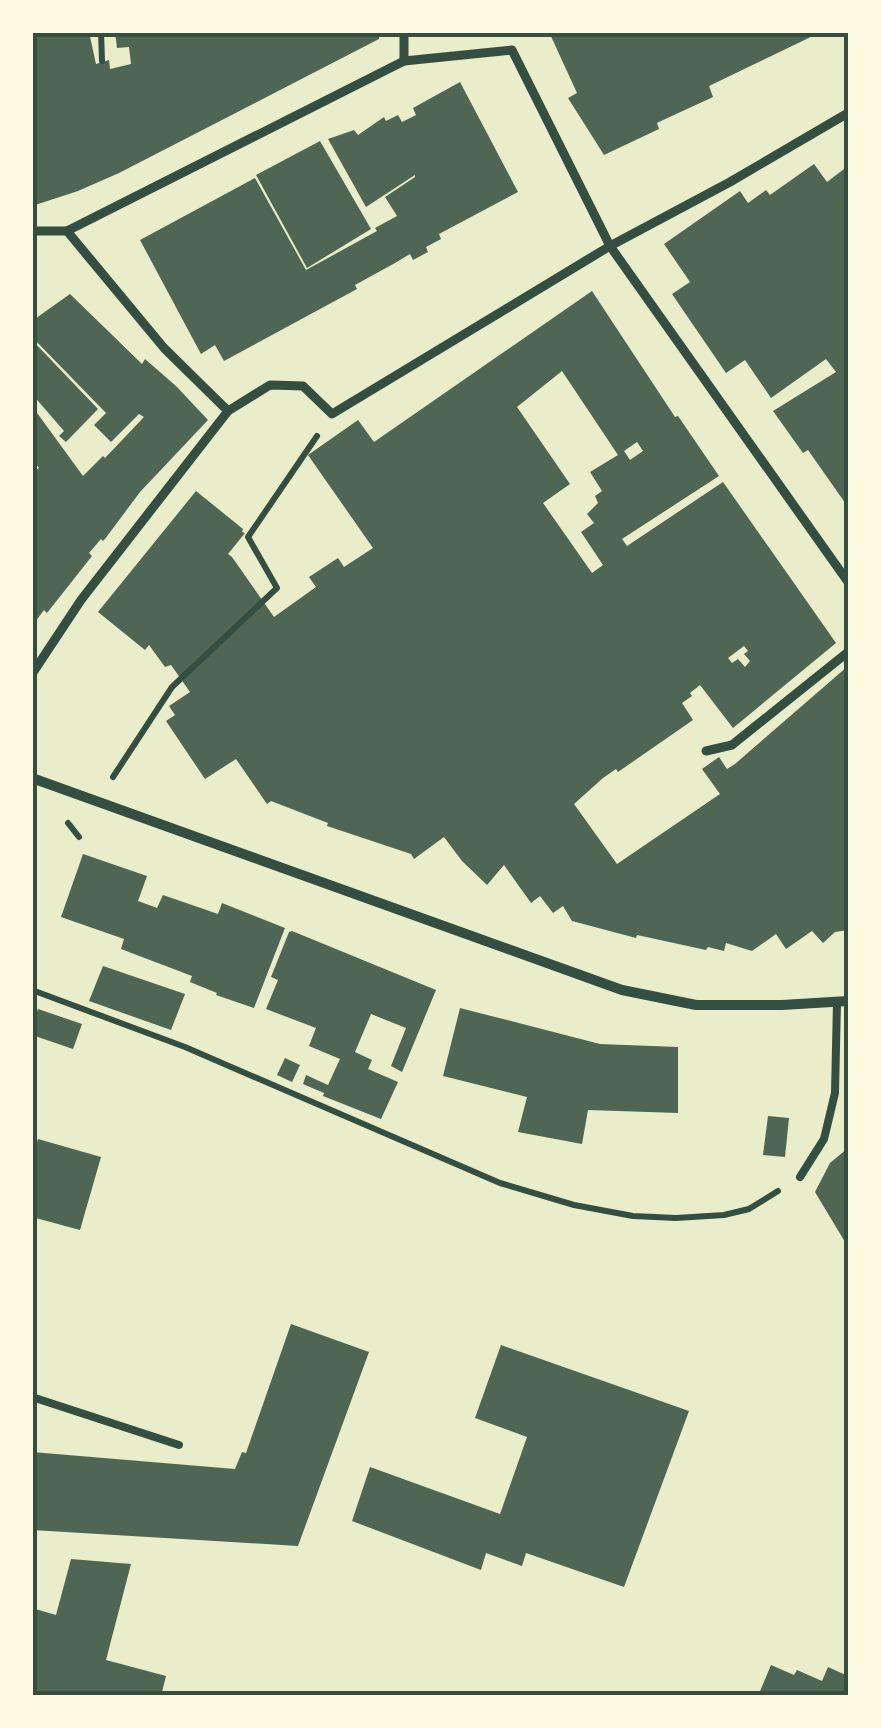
<svg xmlns="http://www.w3.org/2000/svg" width="881" height="1728" viewBox="0 0 881 1728" font-family="Raleway,sans-serif">
	<rect width="100%" height="100%" fill="#e9edc9"/>
	<!-- building -->
	<g fill="#4f6655" fill-rule="evenodd">
		<polygon points="37,32 89,32 96,64 109,60 110,69 131,64 129,47 117,48 115,32 379,32 379,39 119,173 78,191 32,206 32,55"/>
		<polygon points="549,32 821,32 709,86 713,97 661,121 657,123 659,129 604,155 568,98 577,93"/>
		<polygon points="460,82 518,192 439,234 441,239 426,247 428,252 413,260 410,254 395,263 355,285 357,289 224,361 215,345 201,354 140,240 255,178 306,270 377,231 375,228 397,216 385,197 415,177 415,175 366,207 328,139 354,130 358,135 384,117 386,121 398,115 402,122 416,115 413,108"/>
		<polygon points="320,141 371,229 307,268 256,175"/>
		<polygon points="814,164 827,182 848,166 848,507 808,450 803,453 773,411 836,372 826,359 771,398 745,360 726,373 672,294 690,282 664,244 740,191 748,203 766,190 770,195"/>
		<path d="M 592,291 L 675,417 L 678,416 L 719,476 L 622,539 L 627,546 L 723,482 L 836,643 L 733,728 L 700,685 L 690,693 L 692,696 L 682,703 L 693,720 L 618,772 L 616,769 L 603,778 L 574,804 L 617,864 L 720,794 L 702,769 L 719,757 L 727,769 L 735,764 L 848,666 L 848,930 L 835,932 L 823,943 L 812,931 L 786,949 L 776,934 L 752,951 L 726,943 L 724,951 L 708,947 L 706,950 L 637,935 L 636,938 L 572,921 L 563,906 L 553,913 L 540,896 L 531,903 L 504,865 L 487,885 L 462,861 L 444,837 L 414,859 L 411,854 L 327,826 L 328,823 L 271,801 L 267,804 L 236,759 L 205,779 L 166,721 L 175,715 L 169,706 L 190,692 L 171,665 L 165,667 L 149,645 L 145,650 L 98,612 L 196,491 L 243,529 L 242,532 L 245,533 L 228,554 L 232,557 L 274,617 L 316,587 L 309,577 L 338,558 L 344,567 L 373,548 L 308,455 L 358,420 L 374,442 ZM 562,371 L 618,455 L 590,472 L 602,491 L 595,496 L 598,503 L 587,514 L 594,523 L 581,532 L 603,565 L 592,573 L 543,503 L 570,484 L 517,407 ZM 637,442 L 643,451 L 630,460 L 624,451 ZM 744,646 L 748,651 L 744,654 L 750,661 L 745,667 L 738,659 L 732,663 L 728,658 Z"/>
		<polygon points="70,294 142,364 145,359 176,386 208,420 140,492 105,539 103,541 101,539 89,553 92,556 47,613 44,610 32,626 32,473 39,468 32,459 32,406 83,476 103,456 105,458 144,417 139,414 111,442 94,425 106,413 32,337 32,321"/>
		<polygon points="32,340 98,409 66,442 59,436 64,431 32,394"/>
		<polygon points="83,854 147,876 138,901 157,908 163,895 218,914 222,903 285,928 254,1008 216,995 217,993 190,982 192,976 121,949 124,939 61,917"/>
		<polygon points="292,931 436,990 402,1072 391,1066 406,1028 371,1014 355,1052 372,1060 368,1069 398,1082 381,1119 323,1096 324,1093 303,1084 306,1075 328,1085 340,1059 309,1046 316,1028 266,1009 278,980 271,977 289,932"/>
		<polygon points="103,966 185,994 171,1030 89,1001"/>
		<polygon points="460,1008 600,1044 678,1047 678,1113 588,1110 582,1144 518,1132 527,1097 443,1076"/>
		<polygon points="38,1009 82,1024 73,1049 32,1035 32,1025"/>
		<polygon points="285,1058 300,1065 292,1082 277,1075"/>
		<polygon points="768,1116 789,1118 785,1157 763,1155"/>
		<polygon points="38,1139 101,1157 80,1230 32,1217 32,1157"/>
		<polygon points="848,1148 848,1247 815,1192 830,1163"/>
		<polygon points="291,1324 369,1352 298,1546 32,1530 32,1452 235,1469 242,1452 246,1453"/>
		<polygon points="501,1345 689,1411 624,1587 526,1553 522,1566 486,1553 481,1570 352,1521 370,1467 500,1514 527,1437 475,1418"/>
		<polygon points="71,1559 131,1564 106,1660 166,1676 161,1696 32,1696 32,1608 56,1615"/>
		<polygon points="771,1665 794,1675 797,1670 822,1681 828,1667 848,1676 848,1696 758,1696"/>
	</g>
	<g fill="none" stroke-linecap="round" stroke-linejoin="round">
		<!-- path -->
		<g stroke="#344e41" stroke-width="6">
			<polyline points="101,32 102,61"/>
			<polyline points="113,777 172,687 277,588 248,537 317,436"/>
			<polyline points="68,823 79,837"/>
			<polyline points="32,990 185,1047 500,1183 574,1205 633,1216 676,1218 724,1215 749,1209 778,1191"/>
		</g>
		<!-- service -->
		<g stroke="#344e41" stroke-width="8">
			<polyline points="800,1177 824,1139 835,1093 837,1002"/>
			<polyline points="32,1397 179,1445"/>
		</g>
		<!-- pedestrian -->
		<g stroke="#344e41" stroke-width="9">
			<polyline points="404,61 404,32"/>
			<polyline points="32,231 67,231 404,61 512,50 610,246 848,582"/>
			<polyline points="67,231 164,348 228,411"/>
			<polyline points="32,674 81,600 228,411 270,385 303,386 332,414 610,246 730,182 848,113"/>
			<polyline points="706,751 732,745 848,652"/>
		</g>
		<!-- minor -->
		<polyline stroke="#344e41" stroke-width="10" points="32,778 622,990 696,1005 782,1005 848,1001"/>
	</g>
	<!-- border -->
	<rect width="881" height="1728" fill="none" stroke="#fefae0" stroke-width="70"/>
	<rect x="35" y="35" width="811" height="1658" fill="none" stroke="#344e41" stroke-width="4"/>
</svg>
